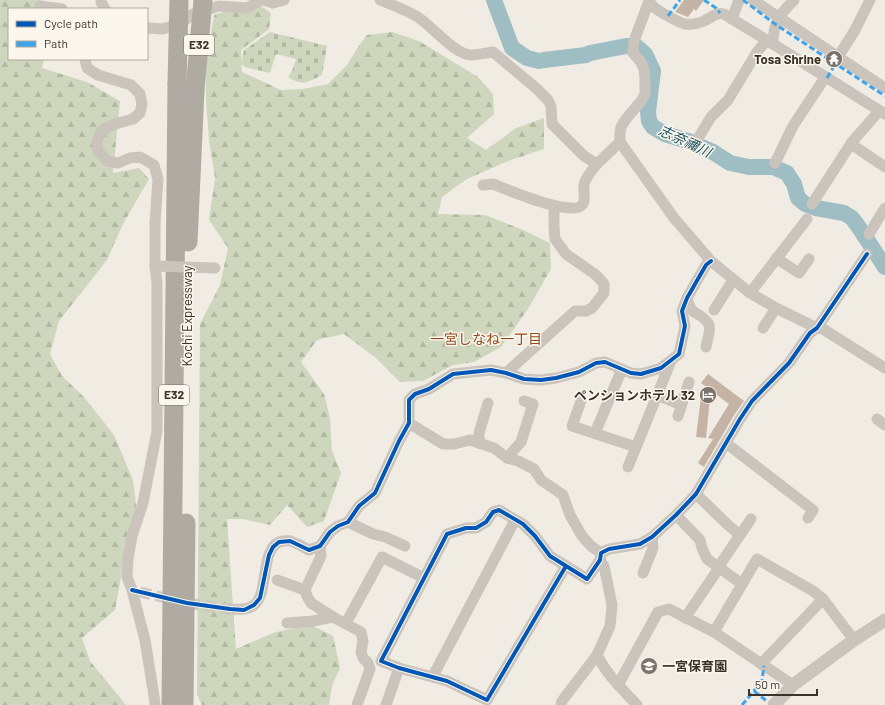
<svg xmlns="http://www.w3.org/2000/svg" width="885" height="705" viewBox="0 0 885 705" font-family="Barlow,'Noto Sans JP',sans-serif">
	<defs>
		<pattern id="forest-firs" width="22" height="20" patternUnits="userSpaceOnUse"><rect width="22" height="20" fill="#ced7bd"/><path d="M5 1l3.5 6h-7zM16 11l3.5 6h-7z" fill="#b2b9a3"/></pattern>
		<pattern id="cemetery-stones" width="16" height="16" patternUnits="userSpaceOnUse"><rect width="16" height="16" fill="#ced7bd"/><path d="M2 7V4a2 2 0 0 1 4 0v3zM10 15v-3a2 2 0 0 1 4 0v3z" fill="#b2b9a3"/></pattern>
	</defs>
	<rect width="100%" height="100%" fill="#f0ece4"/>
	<!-- forest -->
	<g fill="url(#forest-firs)">
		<polygon points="0,0 40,0 55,9 9,9 9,59 44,59 42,68 87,82 120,101 113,173 139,168 149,179 123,224 107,260 59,321 50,354 62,376 84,397 114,435 133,480 137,512 125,543 121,577 115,610 82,638 90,661 126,705 0,705"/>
		<polygon points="254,1 271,13 269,29 241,50 242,72 281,90 303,89 328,84 347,65 358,47 367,35 392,32 419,41 478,77 493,94 494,114 467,138 486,150 516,128 544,118 544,149 508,161 467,179 442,197 438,214 485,215 523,230 550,243 551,269 528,309 501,347 474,362 453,365 423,381 400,382 376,358 344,334 317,340 301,362 324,394 330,418 332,451 341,473 324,521 307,527 287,505 270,525 243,519 227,519 236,649 273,633 309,624 333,636 340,668 332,686 329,705 202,705 197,695 200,324 220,285 228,248 209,220 215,178 209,140 206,101 206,63 214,15"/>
	</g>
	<!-- cemetery -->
	<path fill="url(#cemetery-stones)" d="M 270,32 L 327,46 L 322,75 C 307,82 304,87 288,77 L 292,71 L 296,59 L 276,54 L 270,73 L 245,67 L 241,63 L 244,50 Z"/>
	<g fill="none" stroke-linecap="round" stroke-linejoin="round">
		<!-- river -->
		<polyline stroke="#9ebec3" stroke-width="16" points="494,0 512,48 527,58 539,61 544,60 586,55 590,53 626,46 637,47 645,54 653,71 648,112 649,121 653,127 665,134 691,142 713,152 730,163 749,167 773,167 787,173 794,184 798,198 805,204 816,208 844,213 852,218 858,226 885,267"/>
	</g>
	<!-- building -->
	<g fill="#c5b3a5">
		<polygon points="684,0 704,0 696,11 694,9 688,17 675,12"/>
		<polygon points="708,374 744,401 734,415 704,467 698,463 713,439 708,438 729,404 701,383"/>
		<polygon points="701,397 710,398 706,438 696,437"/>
	</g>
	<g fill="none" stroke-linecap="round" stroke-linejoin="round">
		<!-- minor-tunnel -->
		<polyline stroke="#ccc7bf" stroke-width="11" stroke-dasharray="11 5.5" stroke-linecap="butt" points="140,592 187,603 230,609"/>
		<!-- minor -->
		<g stroke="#cac4bc" stroke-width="11">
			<polyline points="264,0 273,3 284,0"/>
			<path d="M 380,0 C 392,5 409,11 419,18 C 434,28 454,54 471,55 C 478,55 486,53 493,52 L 536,88 L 548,100 L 551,106 L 552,124 L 584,156 L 597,164 L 620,142"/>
			<path d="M 649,0 C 650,2 651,4 652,5 C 657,11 678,22 685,24 C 691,25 699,23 704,21 C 712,17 716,12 724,14 L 773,44 L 885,114"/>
			<polyline points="753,0 885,88"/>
			<polyline points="649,1 634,41 633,53 641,62 644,69 645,79 645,94 642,100 626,119 621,127 620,133 620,142 674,218 711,261 750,293 776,308 817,328 823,329 885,368"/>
			<polyline points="101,2 105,9"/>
			<polyline points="40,6 62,9"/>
			<polyline points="732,19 739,0"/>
			<polyline points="147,28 163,29 181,23 193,14 219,6 247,8 261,0"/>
			<path d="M 773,44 C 773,23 780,14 794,0"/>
			<polyline points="838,57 855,30 870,0"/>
			<polyline points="85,59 87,68 98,75 131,85 140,94 142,104 140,113 133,119 115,124 102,130 97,141 98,151 107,161 118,163 130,158 140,157 154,165 158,179 155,223 155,266 157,283 157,431 143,503 132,536 128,559 127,577 132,590 145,640 154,696 155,705"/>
			<polyline points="697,140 711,117 728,100 757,52 767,40"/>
			<polyline points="851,144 885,167"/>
			<polyline points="775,163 793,126 824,79 827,78"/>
			<path d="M 483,185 L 493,184 C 506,189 575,219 583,204 C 586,198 583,191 584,185 C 585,178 592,170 597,164"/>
			<polyline points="812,204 852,142 879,111"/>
			<polyline points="869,234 885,208"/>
			<polyline points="776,258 799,273 809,259"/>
			<polyline points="750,293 807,219"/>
			<path d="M 687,298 C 688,302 689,306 692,310 C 697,315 706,317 709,325 C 711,331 707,340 706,347"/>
			<polyline points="714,310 733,280"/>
			<polyline points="763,328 776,308"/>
			<polyline points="506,373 575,311 586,311 592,308 604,293 604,284 596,275 566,254 555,239 554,227 554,206"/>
			<polyline points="657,395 681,405"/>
			<polyline points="581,401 572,426 636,447"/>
			<polyline points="678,416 689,382"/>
			<polyline points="877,419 885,425"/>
			<polyline points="409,423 443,444 454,444 470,440 494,448 507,458 518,461 534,469 541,480 563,495 570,515 582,536 591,546 601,553"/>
			<polyline points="595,433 622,369"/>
			<polyline points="479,443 479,433 488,403"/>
			<polyline points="726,443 813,510 808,518"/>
			<polyline points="507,458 521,442 533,404 524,401"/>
			<polyline points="628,467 671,361"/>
			<polyline points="696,494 728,525 740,535"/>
			<polyline points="676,515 700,540 702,548 707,559 742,584"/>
			<polyline points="348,522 373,534 385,537 405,546"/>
			<polyline points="320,546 321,556 305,590 307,596 311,603 333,617 361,632 363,641 361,652 363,658 368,663 370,669 357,705"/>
			<polyline points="566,566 487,700 447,681 399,668 381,661 447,534 466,528 476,528 486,522 493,512 499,510 523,524 535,536 550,556 587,579 600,560 601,553 609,549 640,544 652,537 676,515 696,494 740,419 752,401 789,363 810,333 817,328 867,254"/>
			<polyline points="643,573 653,548 652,537"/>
			<polyline points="277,580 305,590"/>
			<path d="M 230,609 C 238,609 247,611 254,605 C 270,593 259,544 283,541 C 286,541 288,540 290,541 C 293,541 305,548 309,550 L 320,546 L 330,532 L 338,526 L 348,522 L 359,506 L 375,493 L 399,441 L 409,423 L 409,400 L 415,394 L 429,389 L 453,374 L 491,370 L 506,373 L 524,379 L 541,380 L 556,378 L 579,372 L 596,363 L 605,362 L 631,373 L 641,374 L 661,368 L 679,354 L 685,326 L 682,311 L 687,298 L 706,265 L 711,261"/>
			<polyline points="685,618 719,568 723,560 751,519"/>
			<polyline points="287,623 313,621 333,617"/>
			<polyline points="346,623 382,557 424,578"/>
			<polyline points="714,632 757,559 813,591 823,599 854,640"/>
			<path d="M 597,655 C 607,675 622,689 637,705"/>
			<polyline points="761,664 823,599"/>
			<polyline points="433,676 515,520"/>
			<polyline points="618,685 658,612 669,609 714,632 793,685"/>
			<polyline points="386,705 399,668"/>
			<polyline points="561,705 562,701 597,655 610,626 612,605 604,566 600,560"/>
		</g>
		<!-- tertiary -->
		<polyline stroke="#cac4bc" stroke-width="13" points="774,705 793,685 854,640 885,620"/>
		<!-- motorway -->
		<g stroke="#afaba3" stroke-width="19">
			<polyline points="188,242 195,90"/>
			<polyline points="171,705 177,84"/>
			<polyline points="184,705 186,523"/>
		</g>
		<!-- minor-bridge -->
		<polyline stroke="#cac4bc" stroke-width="11" points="155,266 215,268"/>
		<!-- motorway-bridge -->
		<g stroke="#afaba3" stroke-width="19">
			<polyline points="177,84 179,0"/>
			<polyline points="195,90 203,0"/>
		</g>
		<!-- quiet -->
		<g stroke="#3fa3eb" stroke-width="3" stroke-dasharray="6 3" stroke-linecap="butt">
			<polyline points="704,0 716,8 720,13"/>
			<polyline points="743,0 775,24 885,96"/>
			<polyline points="668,16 680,0"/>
			<polyline points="827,78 833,68"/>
			<polyline points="754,691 768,702"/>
			<polyline points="742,705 754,691 762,680 764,666"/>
		</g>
		<!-- cycleway casing -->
		<g stroke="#fcf7ed" stroke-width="6">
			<g id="cycleway">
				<polyline points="566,566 487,700 447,681 399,668 381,661 447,534 466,528 476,528 486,522 493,512 499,510 523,524 535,536 550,556 587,579 600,560 601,553 609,549 640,544 652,537 676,515 696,494 740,419 752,401 789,363 810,333 817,328 867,254"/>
				<polyline points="132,590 187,603 230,609 244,610 254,605 260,598 269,555 273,547 279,542 290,541 309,550 320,546 330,532 338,526 348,522 359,506 375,493 399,441 409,423 409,400 415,394 429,389 453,374 491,370 506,373 524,379 541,380 556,378 579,372 596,363 605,362 631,373 641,374 661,368 679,354 685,326 682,311 687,298 706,265 711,261"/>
			</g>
		</g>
		<!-- cycleway -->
		<use href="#cycleway" stroke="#0057b8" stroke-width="4"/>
	</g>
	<!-- icons -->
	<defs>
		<g id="temple-disc" transform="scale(0.9)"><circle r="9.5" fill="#7b736b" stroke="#fcf7ed"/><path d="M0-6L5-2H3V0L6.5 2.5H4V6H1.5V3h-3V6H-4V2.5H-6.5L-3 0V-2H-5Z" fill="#fff"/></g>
		<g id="hotel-disc" transform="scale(0.9)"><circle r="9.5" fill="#7b736b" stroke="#fcf7ed"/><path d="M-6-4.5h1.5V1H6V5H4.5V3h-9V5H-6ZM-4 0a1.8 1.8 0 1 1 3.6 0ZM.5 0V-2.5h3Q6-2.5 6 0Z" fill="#fff"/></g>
		<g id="school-disc" transform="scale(0.9)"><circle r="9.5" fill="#7b736b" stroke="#fcf7ed"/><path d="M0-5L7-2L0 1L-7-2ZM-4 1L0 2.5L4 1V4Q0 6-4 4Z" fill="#fff"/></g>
	</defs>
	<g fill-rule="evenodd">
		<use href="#temple-disc" x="834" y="59"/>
		<use href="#hotel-disc" x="708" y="395"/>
		<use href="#school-disc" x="649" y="666"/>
	</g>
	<g text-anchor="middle" stroke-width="3" stroke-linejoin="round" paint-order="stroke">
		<!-- shield labels -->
		<g fill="#fcf7ed" stroke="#766d64" stroke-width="1">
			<rect x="184" y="35" width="30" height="20" rx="3"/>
			<rect x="159" y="385" width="30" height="20" rx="3"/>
		</g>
		<g font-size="12" font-weight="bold" fill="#3c322a">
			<text x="199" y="49">E32</text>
			<text x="174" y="399">E32</text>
		</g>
		<!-- poi labels -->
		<g font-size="13" font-weight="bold" fill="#3c322a" stroke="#fcf7ed" text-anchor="end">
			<text x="821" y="64">Tosa Shrine</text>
			<text x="695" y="400">ペンションホテル 32</text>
			<text x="662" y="671" text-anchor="start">一宮保育園</text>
		</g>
		<!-- street labels -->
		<g font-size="13" fill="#3c322a" stroke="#fcf7ed">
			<text transform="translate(187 316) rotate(-90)" y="5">Kochi Expressway</text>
		</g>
		<!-- water labels -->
		<g font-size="14" font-style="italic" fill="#1b5361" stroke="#fcf7ed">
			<text transform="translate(685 141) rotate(25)" y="5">志奈禰川</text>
		</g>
		<!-- neighbourhood labels -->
		<g font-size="14" fill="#92491b" stroke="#fcf7ed">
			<text x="486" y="344">一宮しなね一丁目</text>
		</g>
	</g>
	<!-- legend -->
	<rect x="8" y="8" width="140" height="52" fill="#fcf7ed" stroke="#afa89f"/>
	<rect x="16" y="21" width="20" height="6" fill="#0057b8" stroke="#afa89f"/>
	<text x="44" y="28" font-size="12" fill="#3c322a">Cycle path</text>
	<rect x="16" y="41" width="20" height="6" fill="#3fa3eb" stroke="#afa89f"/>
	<text x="44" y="48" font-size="12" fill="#3c322a">Path</text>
	<!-- scale -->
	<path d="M749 689v6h68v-6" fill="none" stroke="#3c322a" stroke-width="2"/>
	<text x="755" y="689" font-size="12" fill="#3c322a" stroke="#fcf7ed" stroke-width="3" paint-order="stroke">50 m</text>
</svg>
